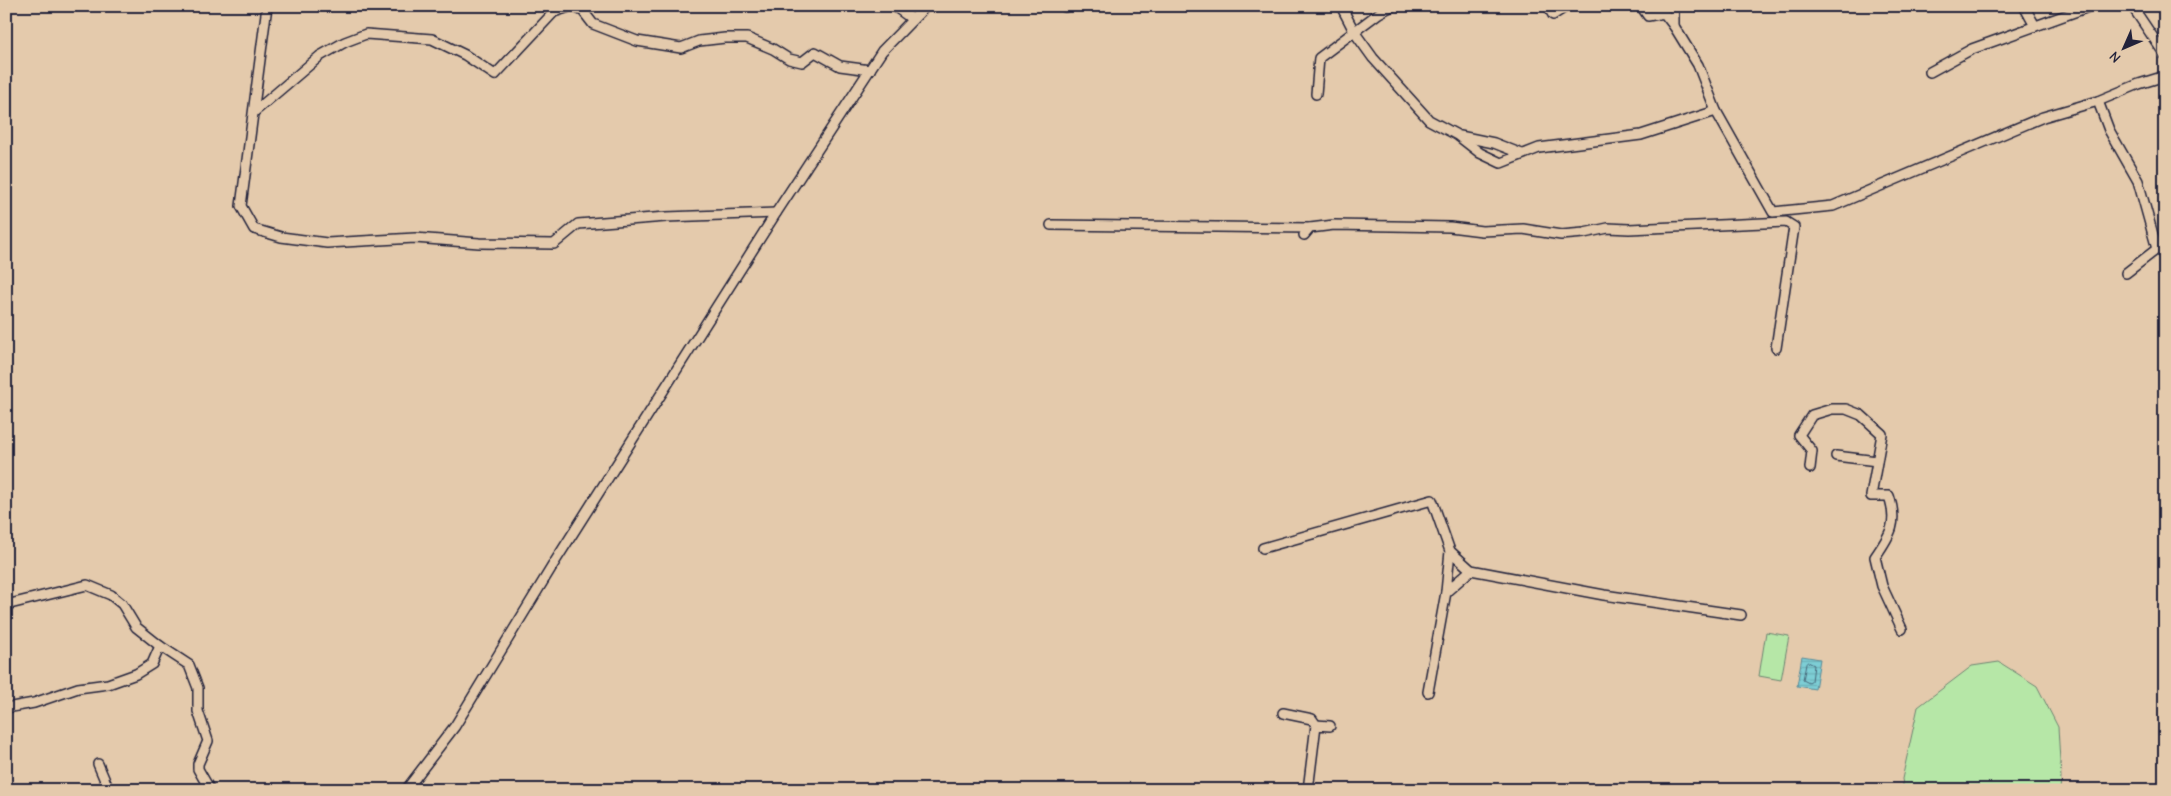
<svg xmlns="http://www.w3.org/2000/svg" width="2171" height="796" viewBox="0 0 2171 796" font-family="'Comic Neue',sans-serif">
	<defs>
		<pattern id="water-rules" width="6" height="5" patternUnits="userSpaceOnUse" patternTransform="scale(1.25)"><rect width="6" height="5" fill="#7dced5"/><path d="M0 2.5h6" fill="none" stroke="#6cb1b8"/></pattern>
	</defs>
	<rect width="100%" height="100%" fill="#e4caac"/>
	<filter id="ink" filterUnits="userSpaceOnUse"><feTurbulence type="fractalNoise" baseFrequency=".02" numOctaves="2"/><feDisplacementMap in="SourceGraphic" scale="10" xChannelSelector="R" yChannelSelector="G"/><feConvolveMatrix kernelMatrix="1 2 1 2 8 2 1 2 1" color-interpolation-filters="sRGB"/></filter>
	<g filter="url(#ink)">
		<!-- pitch -->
		<g fill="#b6e7a7" stroke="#6c8471">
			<polygon points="1766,632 1789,636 1781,680 1759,676"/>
			<polygon points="1999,662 2037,686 2058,727 2061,778 2060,790 1904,790 1902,779 1918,707 1972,666"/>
		</g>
		<!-- water -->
		<polygon fill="url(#water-rules)" stroke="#598997" points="1802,656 1820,659 1815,689 1797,686"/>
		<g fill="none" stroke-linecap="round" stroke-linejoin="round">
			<!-- shore -->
			<polygon stroke="#466779" stroke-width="1" points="1808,662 1814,665 1812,681 1809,683 1803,680 1806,664"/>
			<!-- minor casing -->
			<g stroke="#22223b" stroke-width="12">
				<g id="minor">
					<polyline points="267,6 241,206 254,229 281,237 327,243 415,238 479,243 554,244 578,224 666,217 776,213"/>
					<polyline points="894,6 912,19"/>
					<polyline points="1064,6 1065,7"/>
					<polyline points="1341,6 1355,33 1373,58 1429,120 1457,135 1480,153 1501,163 1539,148 1641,135 1716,111"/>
					<polyline points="1548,6 1553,15 1567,6"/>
					<polyline points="1641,6 1648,16 1664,13 1674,26 1698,65 1716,111 1773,212 1833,206 2043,117 2098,101 2139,84 2165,76"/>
					<polyline points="2024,6 2035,26"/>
					<polyline points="2132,6 2165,55"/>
					<polyline points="1674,26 1674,6"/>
					<polyline points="1930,72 1972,49 2091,6"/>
					<polyline points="1316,94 1319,58 1379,13 1392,6"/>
					<polyline points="2098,101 2109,130 2138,181 2157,249"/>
					<polyline points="254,112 320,56 345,42 366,34 432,39 465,55 495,75 554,12 572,6 583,11 593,24 637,41 681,48 699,41 725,38 747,38 773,49 789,59 802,62 815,52 840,66 870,70"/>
					<polyline points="1460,136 1494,143 1522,154"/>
					<polyline points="1051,225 1310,228"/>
					<polyline points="1304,235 1310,228 1334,225 1450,227 1482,231 1523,229 1561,235 1584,233 1608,228 1629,229 1786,222 1794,227 1776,348"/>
					<polyline points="2126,273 2157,249 2165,248"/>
					<polyline points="1836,456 1877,461"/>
					<path d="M 1810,468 L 1812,451 L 1799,435 L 1812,415 L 1832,409 L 1846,409 L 1861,415 L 1882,434 L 1871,496 L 1889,496 C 1898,523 1891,534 1875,557 L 1882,586 L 1902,629"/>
					<polyline points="1263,548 1432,500 1450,551 1446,592 1428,692"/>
					<polyline points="1450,551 1471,570 1604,595 1741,615"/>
					<polyline points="1446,592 1471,570"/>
					<polyline points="6,605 87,585 111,595 122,604 136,627 160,646 189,665 198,688 198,711 208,741 198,764 198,769 210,790"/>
					<polyline points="6,708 34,703 78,688 108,684 136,674 152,664 160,646"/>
					<polyline points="1283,713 1312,719 1316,725"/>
					<polyline points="98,764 109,790"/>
					<polyline points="406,790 455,726 556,560 776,213 882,51 926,6"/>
					<polyline points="1308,790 1316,725 1330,726"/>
				</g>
			</g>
			<!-- minor -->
			<use href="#minor" stroke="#e4caac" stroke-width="9"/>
		</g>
	</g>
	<!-- margin -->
	<rect width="2171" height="796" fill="none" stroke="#e4caac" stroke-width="25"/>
	<rect x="12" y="12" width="2146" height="771" fill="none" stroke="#22223b" stroke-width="2" filter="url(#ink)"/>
	<!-- north arrow -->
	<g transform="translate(2124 48) rotate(225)" stroke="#e4caac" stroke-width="4" paint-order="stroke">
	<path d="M0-4L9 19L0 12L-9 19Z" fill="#22223b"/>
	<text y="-8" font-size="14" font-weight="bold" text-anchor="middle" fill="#22223b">N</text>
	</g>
</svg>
